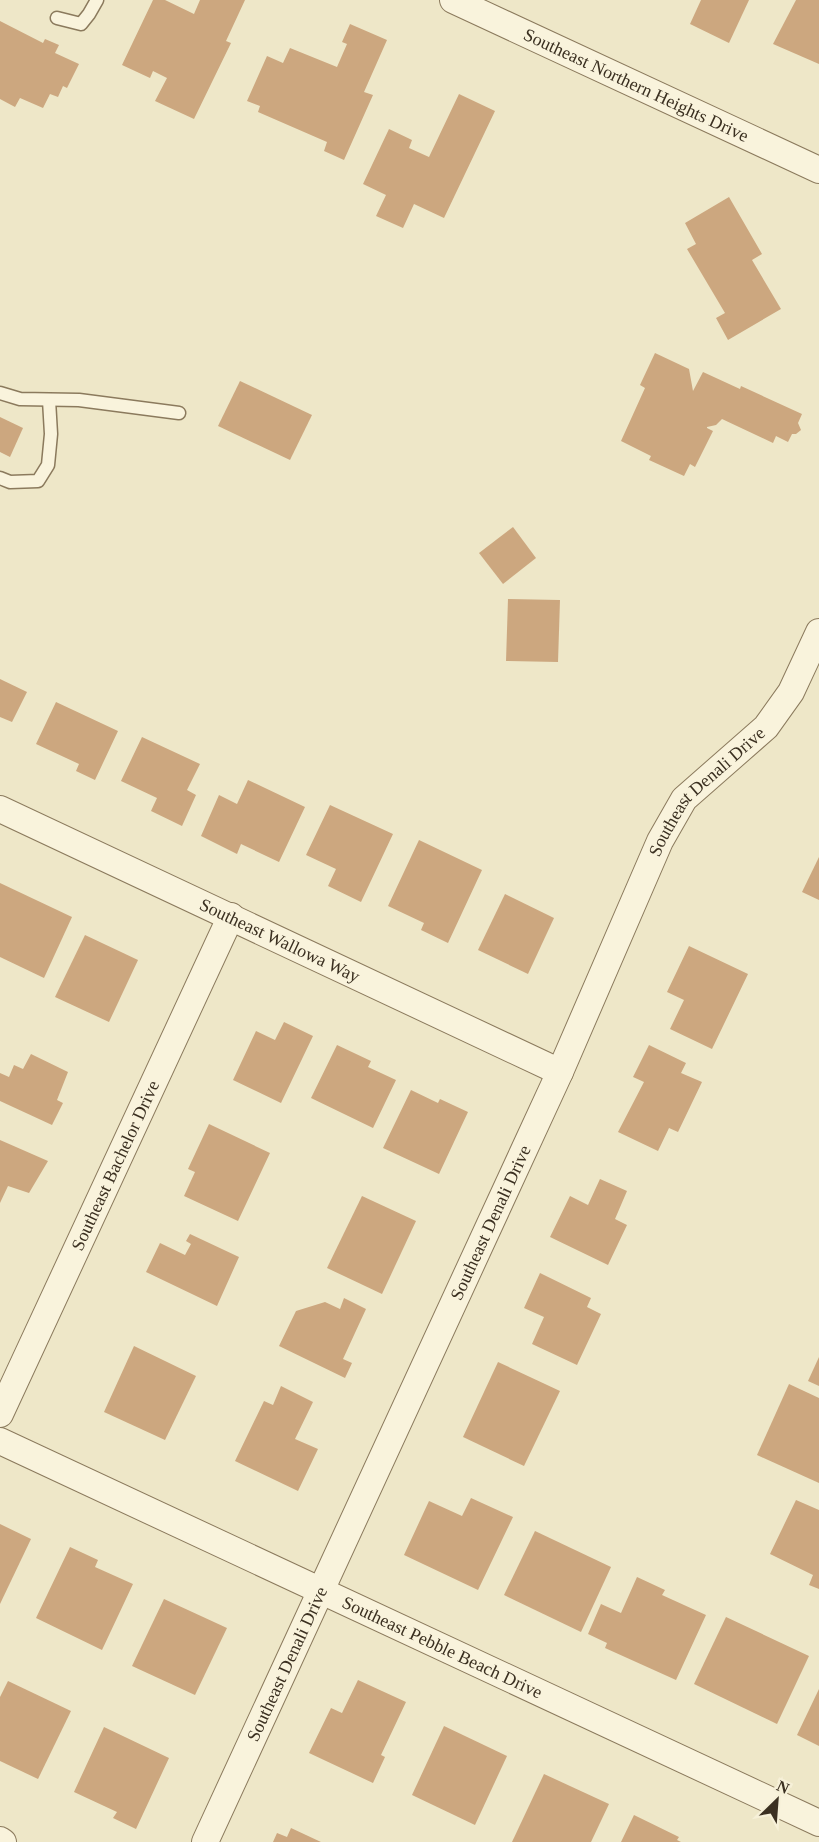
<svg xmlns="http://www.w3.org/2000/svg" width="819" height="1842" viewBox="0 0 819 1842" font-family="Georgia,serif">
	<rect width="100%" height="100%" fill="#eee7c8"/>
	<!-- building -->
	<g fill="#cca77f">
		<polygon points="153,0 165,0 194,14 200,0 245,0 226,41 231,43 194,119 155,101 167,78 153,71 150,78 122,65"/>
		<polygon points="701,0 749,0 729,43 690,24"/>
		<polygon points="796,0 819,0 819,64 773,44"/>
		<polygon points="0,21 43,43 45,39 59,45 55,53 79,64 67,88 63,86 58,97 50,94 43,108 20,98 15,107 0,99"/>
		<polygon points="350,24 387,40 364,92 373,95 344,160 324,151 327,142 258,112 260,106 247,101 267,56 283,63 290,48 337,67 347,44 342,42"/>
		<polygon points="459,94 495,111 444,218 414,204 403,228 376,216 386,195 363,184 389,129 412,140 409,148 429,157"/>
		<polygon points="729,197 762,254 752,260 781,309 728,340 716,318 725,313 687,249 696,244 685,223"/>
		<polygon points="655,353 689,369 693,391 703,372 740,389 741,386 802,414 798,423 801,430 796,434 792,434 788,442 776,436 773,443 722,419 716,425 707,427 707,428 713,431 695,467 690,464 684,476 649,460 651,456 621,441 645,388 640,385"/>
		<polygon points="240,381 312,415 290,460 218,426"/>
		<polygon points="0,417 23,428 10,457 0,452"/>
		<polygon points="513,527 536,558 503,584 479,553"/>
		<polygon points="508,599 560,600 558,662 506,661"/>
		<polygon points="0,679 27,692 12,722 0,717"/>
		<polygon points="56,702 118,731 95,780 76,771 79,764 36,744"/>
		<polygon points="142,737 200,764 187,790 196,795 182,826 151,811 157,798 121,781"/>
		<polygon points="248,780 305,807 279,862 241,844 237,854 201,836 219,795 237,804"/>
		<polygon points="330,805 393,834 361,902 328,886 336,869 306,855"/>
		<polygon points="419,840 482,870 448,943 421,930 424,923 388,906"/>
		<polygon points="819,857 819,900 802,892"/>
		<polygon points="0,883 72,917 44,978 0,957"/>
		<polygon points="505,894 554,918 528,974 478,950"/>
		<polygon points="85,935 138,960 109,1022 55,997"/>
		<polygon points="689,946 748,974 712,1049 670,1029 684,1000 667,992"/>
		<polygon points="284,1022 313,1036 281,1103 233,1080 256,1031 275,1040"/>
		<polygon points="337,1045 371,1061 368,1067 396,1080 373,1128 311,1098"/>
		<polygon points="649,1045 686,1063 681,1073 702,1082 678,1132 669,1128 658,1151 618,1132 644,1082 633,1077"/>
		<polygon points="31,1054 68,1072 57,1100 63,1103 52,1125 0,1101 0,1073 9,1077 14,1065 23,1069"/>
		<polygon points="411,1090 438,1103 440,1099 468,1112 439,1174 383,1148"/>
		<polygon points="209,1124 270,1153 238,1221 184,1196 195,1172 188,1169"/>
		<polygon points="0,1140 48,1161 29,1193 8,1186 0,1203"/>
		<polygon points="600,1179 627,1191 615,1219 627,1225 608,1265 550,1237 570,1196 588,1205"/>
		<polygon points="362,1196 416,1221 382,1294 327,1268"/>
		<polygon points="190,1234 239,1257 217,1306 146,1272 160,1243 185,1255 191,1244 186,1241"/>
		<polygon points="540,1273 591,1298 587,1307 601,1314 577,1365 532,1344 544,1317 524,1308"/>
		<polygon points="344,1298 366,1309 343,1359 352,1363 345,1378 279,1346 296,1311 325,1302 340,1309"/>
		<polygon points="134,1346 196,1376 165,1440 104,1412"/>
		<polygon points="819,1357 819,1386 808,1381"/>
		<polygon points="498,1362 560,1391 524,1466 463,1437"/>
		<polygon points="789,1384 819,1398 819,1483 757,1455"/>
		<polygon points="281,1386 313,1402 295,1439 318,1449 298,1491 235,1461 264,1401 273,1405"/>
		<polygon points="471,1498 513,1517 478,1590 404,1555 429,1501 462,1516"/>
		<polygon points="796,1500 819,1510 819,1589 809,1585 813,1575 770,1554"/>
		<polygon points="0,1524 31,1539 0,1604"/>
		<polygon points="535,1531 611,1567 581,1632 504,1595"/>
		<polygon points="70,1547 98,1560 95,1567 133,1584 102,1650 36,1618"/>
		<polygon points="637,1577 665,1590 662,1595 706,1615 676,1680 605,1648 607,1643 588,1634 601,1604 621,1613"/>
		<polygon points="164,1599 227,1628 195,1695 132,1666"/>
		<polygon points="726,1617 809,1656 777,1724 694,1684"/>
		<polygon points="358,1680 406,1702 381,1755 385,1757 373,1783 309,1753 331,1708 342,1713"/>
		<polygon points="8,1681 71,1711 38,1779 0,1761 0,1697"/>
		<polygon points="819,1689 819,1746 797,1735"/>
		<polygon points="444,1726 507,1756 475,1825 412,1795"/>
		<polygon points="104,1727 169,1758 136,1829 113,1818 117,1812 74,1792"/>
		<polygon points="544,1774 609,1804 591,1842 512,1842"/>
		<polygon points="634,1815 679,1837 677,1840 681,1842 621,1842"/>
		<polygon points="291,1828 321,1842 273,1842 277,1833 287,1837"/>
	</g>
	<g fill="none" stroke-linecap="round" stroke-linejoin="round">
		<!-- lane casing -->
		<g stroke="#8b7a5d" stroke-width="15">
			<g id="lane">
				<polyline points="57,18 81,24 89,14 97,0"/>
				<polyline points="0,393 20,399 79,400 179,413"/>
				<polyline points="0,478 10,482 38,481 48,465 51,434 49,400"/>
			</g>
		</g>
		<!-- street casing -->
		<g stroke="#8b7a5d" stroke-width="28">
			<g id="street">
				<path id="s1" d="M 453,0 L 819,170"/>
				<path id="s2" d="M 0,809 L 560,1072"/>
				<path id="s3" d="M 0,1414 L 231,916"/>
				<path id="s4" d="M 0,1441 L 819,1823"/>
				<polyline points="0,1840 3,1842"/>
				<path id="s5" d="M 205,1842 L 560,1072 L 660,841 L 684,799 L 766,727 L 791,692 L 819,632"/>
			</g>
		</g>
		<!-- lane -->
		<use href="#lane" stroke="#f9f3dc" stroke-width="12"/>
		<!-- street -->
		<use href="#street" stroke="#f9f3dc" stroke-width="26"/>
	</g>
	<g text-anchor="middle" stroke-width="6" stroke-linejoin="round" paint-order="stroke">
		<!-- street labels -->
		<g font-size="18" fill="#3b3021" stroke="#f6f0d8">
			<text dy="6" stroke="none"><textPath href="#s1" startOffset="202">Southeast Northern Heights Drive</textPath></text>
			<text dy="6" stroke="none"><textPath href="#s5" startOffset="1168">Southeast Denali Drive</textPath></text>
			<text dy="6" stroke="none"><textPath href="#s2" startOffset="309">Southeast Wallowa Way</textPath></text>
			<text dy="6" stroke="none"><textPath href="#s3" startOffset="274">Southeast Bachelor Drive</textPath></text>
			<text dy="6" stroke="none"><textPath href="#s5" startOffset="682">Southeast Denali Drive</textPath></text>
			<text dy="6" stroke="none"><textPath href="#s4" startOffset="488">Southeast Pebble Beach Drive</textPath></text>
			<text dy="6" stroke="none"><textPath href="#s5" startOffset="196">Southeast Denali Drive</textPath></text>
		</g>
	</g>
	<!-- north arrow -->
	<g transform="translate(777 1800) rotate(25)" stroke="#f6f0d8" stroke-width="4.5" paint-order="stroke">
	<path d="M0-4.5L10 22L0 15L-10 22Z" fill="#3b3021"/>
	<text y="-9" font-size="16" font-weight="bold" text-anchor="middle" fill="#3b3021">N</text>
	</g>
</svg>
